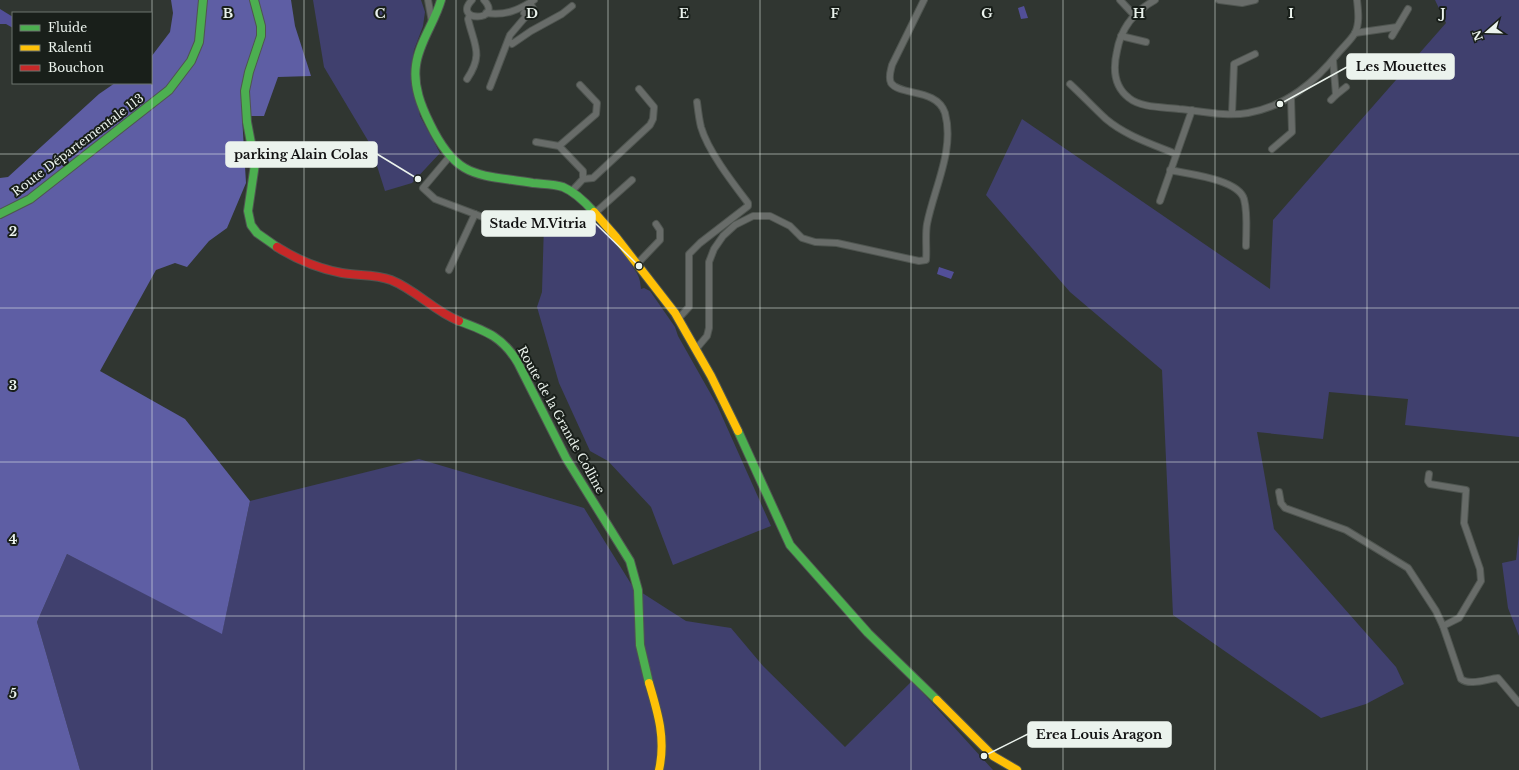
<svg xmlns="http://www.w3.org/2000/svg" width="1519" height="770" viewBox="0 0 1519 770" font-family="'Libre Baskerville',serif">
	<rect width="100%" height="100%" fill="#303631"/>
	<!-- green -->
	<g fill="#40406e">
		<polygon points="313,0 421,0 425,12 423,26 414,50 411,72 420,116 440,153 412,183 385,191 370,144 324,67"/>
		<polygon points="1435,0 1519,0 1519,437 1405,425 1408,399 1329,392 1323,439 1257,432 1274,529 1396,667 1404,684 1366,704 1321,718 1173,615 1162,370 1070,292 986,195 1022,119 1270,289 1273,220 1446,23"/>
		<path d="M 580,215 L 601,226 L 628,257 C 632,271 640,270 641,289 L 644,288 L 650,291 L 675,327 L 678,336 L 717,405 L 771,526 L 673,565 L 651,507 L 608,461 L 590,451 L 559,383 L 537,307 L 542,292 L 544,224 Z"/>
		<polygon points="419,459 584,508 633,587 686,621 731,628 763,666 845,747 912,681 993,770 80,770 37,622 67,554 222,633 250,501"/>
		<polygon points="1519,534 1519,636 1508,608 1502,563 1516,560"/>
	</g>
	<!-- forest -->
	<polygon fill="#5e5ea4" points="171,0 291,0 295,26 311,76 278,77 264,116 242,116 246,183 227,228 209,241 187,267 175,263 156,270 100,371 185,419 250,501 222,634 67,554 37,622 80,770 0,770 0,178 8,177 99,94 115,83 151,83 151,57 170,32 173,13"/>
	<!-- water -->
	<g fill="#524f98">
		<polygon points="1024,6 1028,18 1021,19 1018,8"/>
		<polygon points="0,9 13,17 13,28 6,24 0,24"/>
		<polygon points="939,267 954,272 951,279 937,274"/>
	</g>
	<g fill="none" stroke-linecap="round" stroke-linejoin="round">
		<!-- street casing -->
		<g stroke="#4f5550" stroke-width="8">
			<g id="street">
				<polyline points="428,0 432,22"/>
				<path d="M 472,0 C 451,22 504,22 484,0"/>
				<polyline points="1120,0 1134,15"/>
				<path d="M 1155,0 C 1135,11 1121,28 1117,51 C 1113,68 1113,86 1129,98 C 1141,108 1164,107 1179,109 C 1201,111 1226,117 1248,113 C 1287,106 1315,82 1339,52 C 1344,46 1351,40 1355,33 C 1360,23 1358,10 1357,0"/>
				<polyline points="1219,0 1242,3 1255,0"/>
				<path d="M 486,13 C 505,16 519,10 534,0"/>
				<polyline points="524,13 530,16 535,12 530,3"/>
				<polyline points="1355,33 1397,27"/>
				<polyline points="1121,36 1146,42"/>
				<polyline points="1392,36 1408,9"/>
				<polyline points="509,41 512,44 531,31 562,14 572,6"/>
				<path d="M 467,79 C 484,54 474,45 468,19 L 470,15"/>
				<path d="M 1070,84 C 1082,95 1094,108 1106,119 C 1126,136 1152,144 1176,154"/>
				<polyline points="490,87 510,35 527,15"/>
				<polyline points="1336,95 1346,87"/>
				<polyline points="1331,100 1336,95 1333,60"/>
				<polyline points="1232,114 1234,64 1255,54"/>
				<polyline points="536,142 559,146 583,171 583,179 571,192"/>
				<polyline points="559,146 596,114 597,103 580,85"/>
				<polyline points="1272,149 1292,132 1291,97"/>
				<polyline points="450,156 423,188 435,199 504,225"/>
				<path d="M 1170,170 C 1188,174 1238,179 1244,199 C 1248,214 1246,231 1246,246"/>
				<polyline points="583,179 593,178 650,125 653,119 654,107 639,89"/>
				<polyline points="1160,201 1192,110"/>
				<polyline points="595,213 632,180"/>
				<polyline points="637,264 660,240 660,230 656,224"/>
				<polyline points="449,270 475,214"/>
				<path d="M 678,319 L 689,307 L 689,254 L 700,243 L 748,206 L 748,203 C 732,182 708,151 701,127 C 699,119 698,110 697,102"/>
				<path d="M 696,349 L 707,336 L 709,328 L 709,262 L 714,249 L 723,236 L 735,225 L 753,216 L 770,216 L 790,226 L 802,238 L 815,242 L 837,243 L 919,261 L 926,260 C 927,249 925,235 927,224 C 934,188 955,150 945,113 C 937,88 900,96 891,83 C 888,77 891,70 892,65 L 924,0"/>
				<polyline points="1429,474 1428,481 1430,484 1466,490 1464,523 1480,569 1481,581 1459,618 1443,626"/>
				<path d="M 1279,492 L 1281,503 L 1285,508 L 1346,530 L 1408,568 L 1436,611 L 1443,626 L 1461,679 C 1470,686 1487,679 1498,678 L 1519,703"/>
			</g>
		</g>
		<!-- fast casing -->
		<g stroke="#4f5550" stroke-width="10">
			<g id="fast">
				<polyline points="254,0 261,26 261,36 249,72 245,91 247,122 255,164 248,211 251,225 257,233 277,247"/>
				<path d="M 441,0 C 435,22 419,42 416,65 C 413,86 421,106 430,124 C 457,180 478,174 533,183 C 543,184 555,184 563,187 C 575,192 586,203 594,212"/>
				<polyline points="0,214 30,199 169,90 191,61 199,42 203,0"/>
				<path d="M 459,321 C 486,331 503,337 518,363 L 566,458 L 630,561 L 638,590 L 640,645 L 649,683"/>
				<polyline points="738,431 790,545 868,633 937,700"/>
			</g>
		</g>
		<!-- slow casing -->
		<g stroke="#4f5550" stroke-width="10">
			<g id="slow">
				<polyline points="594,212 616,237 675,313 711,376 738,431"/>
				<path d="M 649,683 C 658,713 666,739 659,770"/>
				<polyline points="937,700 993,756 1017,770"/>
			</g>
		</g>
		<!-- jam casing -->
		<g stroke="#4f5550" stroke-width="10">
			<path id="jam" d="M 277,247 C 296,259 320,269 342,273 C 358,276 375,274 391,280 C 416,290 434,311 459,321"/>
		</g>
		<!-- street -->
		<use href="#street" stroke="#686c69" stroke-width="6"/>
		<!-- fast -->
		<use href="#fast" stroke="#4caf50" stroke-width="8"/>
		<!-- slow -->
		<use href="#slow" stroke="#ffc107" stroke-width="8"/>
		<!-- jam -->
		<use href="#jam" stroke="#c62828" stroke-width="8"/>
	</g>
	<!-- grid -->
	<path fill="none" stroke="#ebf3ed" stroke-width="1" stroke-opacity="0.55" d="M 152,0 L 152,770M 304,0 L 304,770M 456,0 L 456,770M 608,0 L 608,770M 760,0 L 760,770M 911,0 L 911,770M 1063,0 L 1063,770M 1215,0 L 1215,770M 1367,0 L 1367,770M 0,154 L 1519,154M 0,308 L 1519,308M 0,462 L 1519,462M 0,616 L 1519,616"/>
	<g text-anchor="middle" stroke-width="4" stroke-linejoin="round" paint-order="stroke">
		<!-- street labels -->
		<g font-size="12" fill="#ebf3ed" stroke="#191f1a">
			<text transform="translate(78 145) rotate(-37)" y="4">Route Départementale 113</text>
			<text transform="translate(561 420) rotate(61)" y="4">Route de la Grande Colline</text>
		</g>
	</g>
	<g font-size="13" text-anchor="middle" font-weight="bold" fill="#ebf3ed" stroke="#191f1a" stroke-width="4" stroke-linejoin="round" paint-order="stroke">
		<text x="228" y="18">B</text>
		<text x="380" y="18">C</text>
		<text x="532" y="18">D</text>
		<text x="684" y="18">E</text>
		<text x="835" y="18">F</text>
		<text x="987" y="18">G</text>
		<text x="1139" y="18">H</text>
		<text x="1291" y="18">I</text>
		<text x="1443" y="18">J</text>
		<text x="13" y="236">2</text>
		<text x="13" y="390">3</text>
		<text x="13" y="544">4</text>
		<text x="13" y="698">5</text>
	</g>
	<!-- callouts -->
	<path fill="none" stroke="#ebf3ed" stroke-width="1.5" d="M1280 104L1347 67M418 179L377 154M639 266L595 223M984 756L1028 734"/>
	<g fill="#ebf3ed" stroke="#191f1a" stroke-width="1.5">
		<circle cx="1280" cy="104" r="4"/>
		<circle cx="418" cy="179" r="4"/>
		<circle cx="639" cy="266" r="4"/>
		<circle cx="984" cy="756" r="4"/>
	</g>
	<g fill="#ebf3ed" stroke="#ebf3ed" stroke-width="1.5">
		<rect x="1347" y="54" width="107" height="25" rx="4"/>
		<rect x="226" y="142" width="151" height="25" rx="4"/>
		<rect x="482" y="211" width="113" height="25" rx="4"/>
		<rect x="1028" y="722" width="143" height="25" rx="4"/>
	</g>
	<g font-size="13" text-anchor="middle" font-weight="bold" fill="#111">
		<text x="1401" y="71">Les Mouettes</text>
		<text x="301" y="159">parking Alain Colas</text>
		<text x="538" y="228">Stade M.Vitria</text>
		<text x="1099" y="739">Erea Louis Aragon</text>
	</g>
	<!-- legend -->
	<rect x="12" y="12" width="140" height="72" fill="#191f1a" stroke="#6d746e"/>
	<rect x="20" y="25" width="20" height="6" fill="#4caf50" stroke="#6d746e"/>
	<text x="48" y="32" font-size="12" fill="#ebf3ed">Fluide</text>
	<rect x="20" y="45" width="20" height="6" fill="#ffc107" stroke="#6d746e"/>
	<text x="48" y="52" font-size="12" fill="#ebf3ed">Ralenti</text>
	<rect x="20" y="65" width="20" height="6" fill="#c62828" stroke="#6d746e"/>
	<text x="48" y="72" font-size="12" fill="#ebf3ed">Bouchon</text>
	<!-- north arrow -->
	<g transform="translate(1487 32) rotate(250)" stroke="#191f1a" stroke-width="3" paint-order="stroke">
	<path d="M0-3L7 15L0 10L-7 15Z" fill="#ebf3ed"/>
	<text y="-6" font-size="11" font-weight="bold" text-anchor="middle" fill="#ebf3ed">N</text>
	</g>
</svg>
